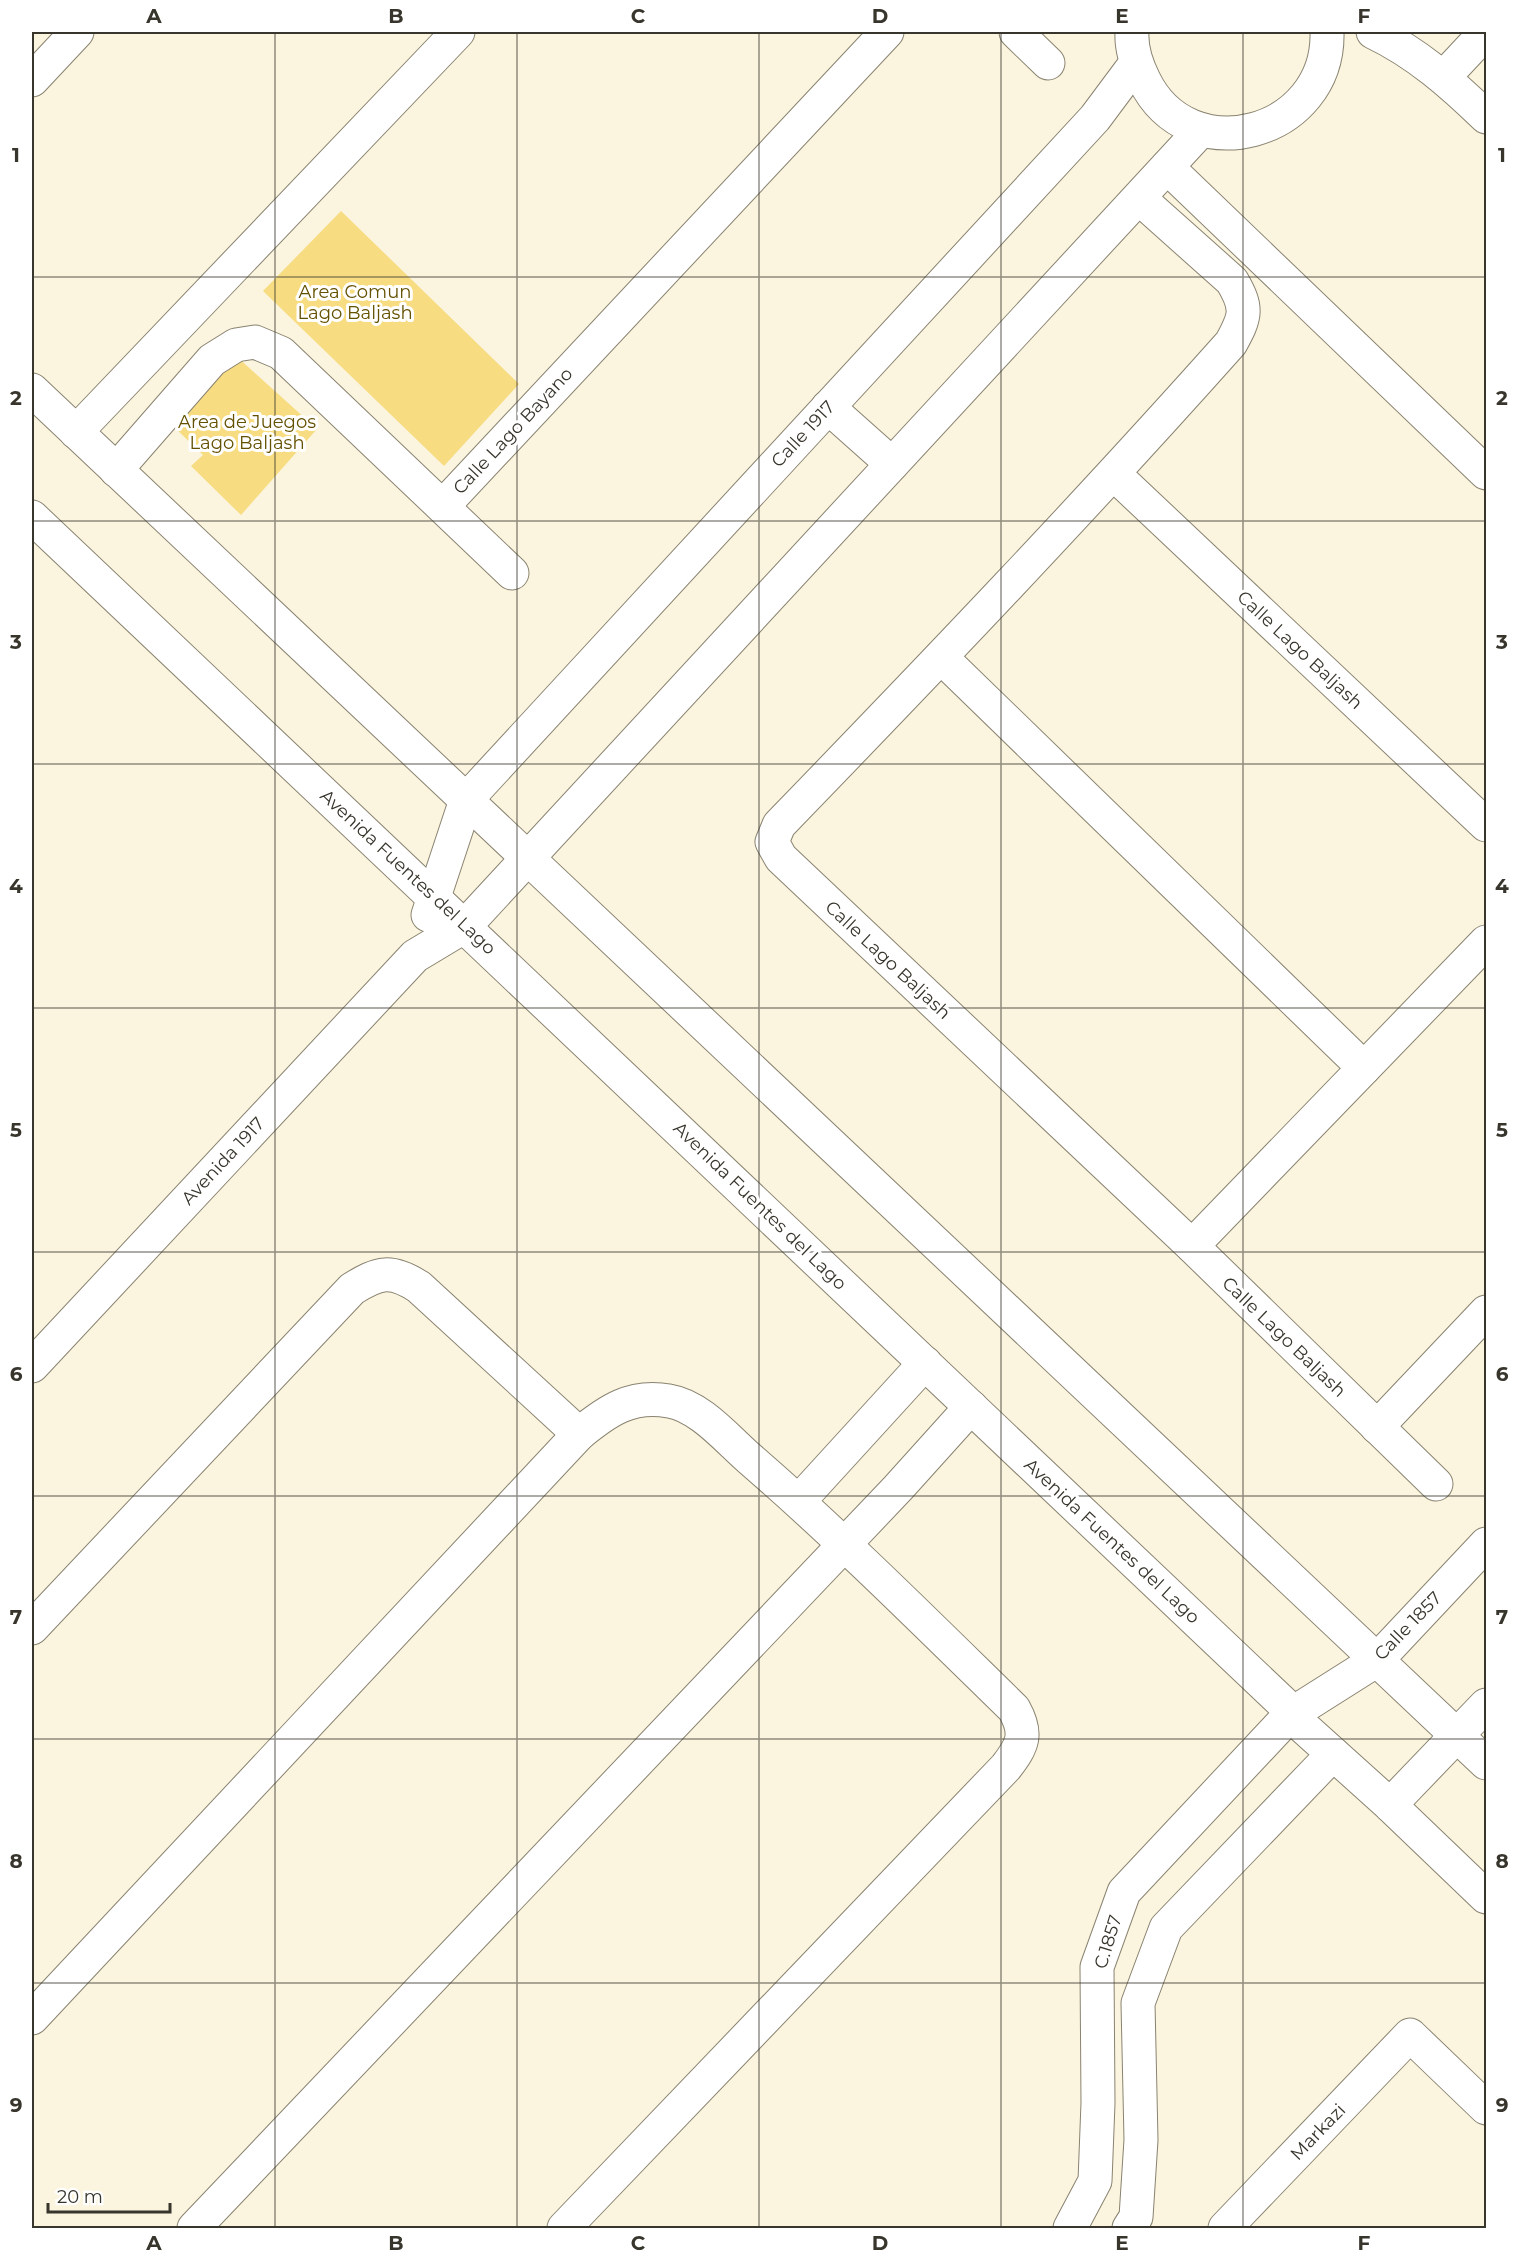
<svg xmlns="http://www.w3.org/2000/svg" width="1518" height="2260" viewBox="0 0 1518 2260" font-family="Montserrat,sans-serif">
	<rect width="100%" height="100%" fill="#fbf4de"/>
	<!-- green -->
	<g fill="#f7dc81">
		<polygon points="341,211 519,384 444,466 263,291"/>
		<polygon points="236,356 317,429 241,515 191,466 203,455 171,424"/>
	</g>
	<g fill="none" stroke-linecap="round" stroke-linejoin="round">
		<!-- minor casing -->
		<g stroke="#898370" stroke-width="35">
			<g id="minor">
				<polyline points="1016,32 1048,63"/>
				<path d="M 1132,32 C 1131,49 1136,64 1144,80 C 1189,173 1330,135 1327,32"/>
				<path d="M 1373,32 C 1417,53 1452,84 1486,117"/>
				<polyline points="1444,77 1486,32"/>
				<polyline points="32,80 77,32"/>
				<polyline points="1167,167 1486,473"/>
				<path d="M 1139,198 L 1232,281 C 1248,308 1246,316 1231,343 C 1084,508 932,667 779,825 L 772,842 L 781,858 L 1192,1246 L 1436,1484"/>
				<polyline points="32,390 1486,1763"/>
				<polyline points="828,407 892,464"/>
				<polyline points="76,432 458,32"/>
				<polyline points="116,470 212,360 236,345 255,342 281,353 512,573"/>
				<polyline points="1114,474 1486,825"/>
				<polyline points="443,506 887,32"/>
				<polyline points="32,517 1283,1703 1290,1715 1390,1805 1486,1897"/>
				<polyline points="941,657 1364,1068"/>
				<polyline points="428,915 466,800 1095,118 1136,63"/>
				<polyline points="1192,1246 1486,942"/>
				<polyline points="32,1366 415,956 465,926 1201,130"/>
				<polyline points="1377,1427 1486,1312"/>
				<polyline points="799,1501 925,1363"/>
				<path d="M 32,1628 L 352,1289 C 379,1272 391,1269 419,1287 L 579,1434"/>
				<polyline points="1390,1805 1486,1705"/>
				<path d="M 32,2018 L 579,1434 C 607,1411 631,1394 669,1401 C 700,1406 727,1439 750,1459 C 841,1538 927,1624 1014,1709 C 1028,1734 1023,1745 1006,1767 L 564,2228"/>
				<polyline points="194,2228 898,1488 971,1407"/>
				<polyline points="1070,2228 1095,2181 1098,2103 1097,1967 1124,1892 1290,1715 1377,1660 1486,1544"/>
				<polyline points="1129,2228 1136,2217 1141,2140 1138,2003 1166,1928 1333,1754"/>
				<polyline points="1225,2228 1410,2035 1486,2108"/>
			</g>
		</g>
		<!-- minor -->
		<use href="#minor" stroke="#fff" stroke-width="33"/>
	</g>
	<!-- grid -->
	<path fill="none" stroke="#37352c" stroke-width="1.5" stroke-opacity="0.55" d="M 275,32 L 275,2228M 517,32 L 517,2228M 759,32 L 759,2228M 1001,32 L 1001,2228M 1243,32 L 1243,2228M 32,277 L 1486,277M 32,521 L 1486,521M 32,764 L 1486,764M 32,1008 L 1486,1008M 32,1252 L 1486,1252M 32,1496 L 1486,1496M 32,1739 L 1486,1739M 32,1983 L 1486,1983"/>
	<g text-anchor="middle" stroke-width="6" stroke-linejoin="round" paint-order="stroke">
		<!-- park labels -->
		<g font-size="18" fill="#645100" stroke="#fff">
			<text x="355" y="298">Area Comun<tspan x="355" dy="21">Lago Baljash</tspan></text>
			<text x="247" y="428">Area de Juegos<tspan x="247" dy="21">Lago Baljash</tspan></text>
		</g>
		<!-- street labels -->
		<g font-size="18" fill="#37352c" stroke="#fff">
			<text transform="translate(513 431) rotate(-47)" y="6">Calle Lago Bayano</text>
			<text transform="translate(803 434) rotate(-47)" y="6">Calle 1917</text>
			<text transform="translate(1300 650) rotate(43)" y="6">Calle Lago Baljash</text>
			<text transform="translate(408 872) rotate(43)" y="6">Avenida Fuentes del Lago</text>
			<text transform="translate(888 960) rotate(43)" y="6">Calle Lago Baljash</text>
			<text transform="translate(223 1161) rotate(-47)" y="6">Avenida 1917</text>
			<text transform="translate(760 1206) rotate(44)" y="6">Avenida Fuentes del Lago</text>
			<text transform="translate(1284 1337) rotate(44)" y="6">Calle Lago Baljash</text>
			<text transform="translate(1112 1541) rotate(43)" y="6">Avenida Fuentes del Lago</text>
			<text transform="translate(1408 1626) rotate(-46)" y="6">Calle 1857</text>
			<text transform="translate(1108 1942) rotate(-73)" y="6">C.1857</text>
			<text transform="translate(1318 2132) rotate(-46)" y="6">Markazi</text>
		</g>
	</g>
	<!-- border -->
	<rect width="1518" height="2260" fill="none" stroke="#ffffff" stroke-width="66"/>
	<!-- scale -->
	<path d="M48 2203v9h122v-9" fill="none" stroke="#37352c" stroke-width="3"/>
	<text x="57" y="2203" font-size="18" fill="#37352c" stroke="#ffffff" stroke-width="4.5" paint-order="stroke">20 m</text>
	<rect x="33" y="33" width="1452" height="2194" fill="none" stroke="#37352c" stroke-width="2"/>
	<g font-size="20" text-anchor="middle" font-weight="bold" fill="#37352c">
		<text x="154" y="23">A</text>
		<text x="396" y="23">B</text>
		<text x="638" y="23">C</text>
		<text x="880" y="23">D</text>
		<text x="1122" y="23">E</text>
		<text x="1364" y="23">F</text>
		<text x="16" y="162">1</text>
		<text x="1502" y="162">1</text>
		<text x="16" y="405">2</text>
		<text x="1502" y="405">2</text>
		<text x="16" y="649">3</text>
		<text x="1502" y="649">3</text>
		<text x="16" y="893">4</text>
		<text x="1502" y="893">4</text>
		<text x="16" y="1137">5</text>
		<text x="1502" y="1137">5</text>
		<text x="16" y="1381">6</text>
		<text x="1502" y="1381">6</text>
		<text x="16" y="1624">7</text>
		<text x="1502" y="1624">7</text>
		<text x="16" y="1868">8</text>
		<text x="1502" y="1868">8</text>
		<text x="16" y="2112">9</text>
		<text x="1502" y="2112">9</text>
		<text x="154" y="2250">A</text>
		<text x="396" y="2250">B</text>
		<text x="638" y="2250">C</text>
		<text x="880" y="2250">D</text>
		<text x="1122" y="2250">E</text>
		<text x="1364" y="2250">F</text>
	</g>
</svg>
